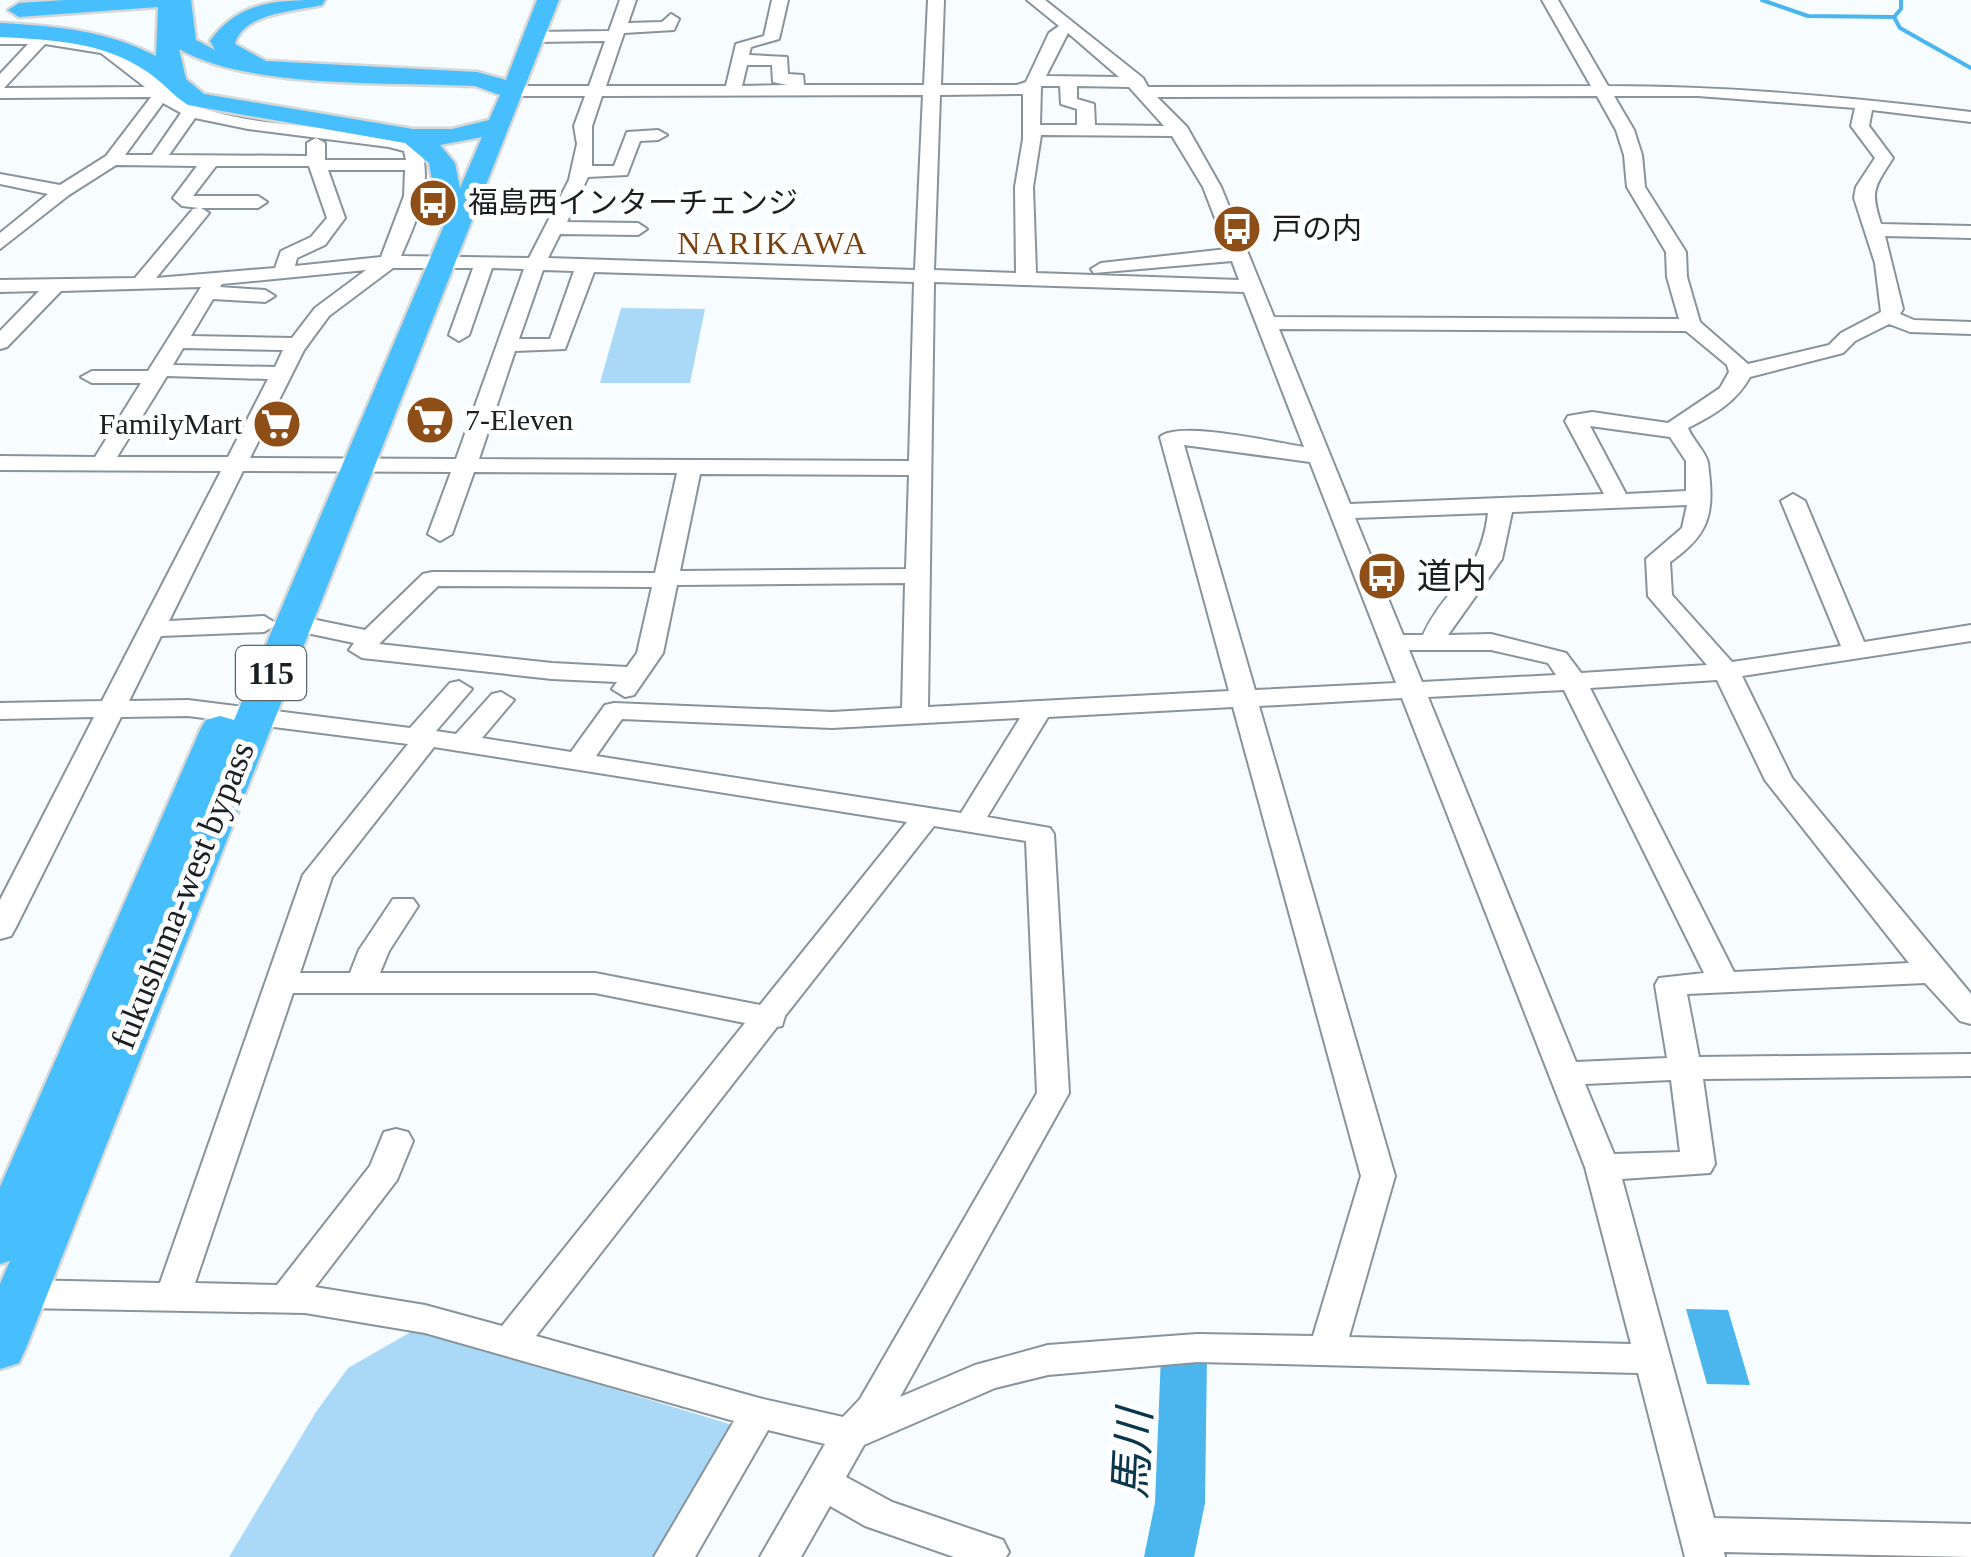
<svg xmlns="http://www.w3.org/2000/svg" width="1971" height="1557" viewBox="0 0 1971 1557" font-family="'Times New Roman','Noto Sans JP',serif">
	<rect width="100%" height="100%" fill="#f7fcff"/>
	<!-- green -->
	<g fill="#a9d9f7">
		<polygon points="621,308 705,309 690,383 600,383"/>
		<polygon points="416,1329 736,1426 655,1557 229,1557 316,1412 348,1368"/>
	</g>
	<!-- water -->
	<polygon fill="#4bb5ee" points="1686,1309 1728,1310 1750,1385 1707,1384"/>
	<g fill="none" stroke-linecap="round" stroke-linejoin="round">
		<!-- stream -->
		<g stroke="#4bb5ee" stroke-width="4">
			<polyline points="1762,0 1808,16 1894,17"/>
			<polyline points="1894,17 1900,28 1971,68"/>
			<polyline points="1894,17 1901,9 1901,0"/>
		</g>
		<!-- river -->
		<polygon fill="#4bb5ee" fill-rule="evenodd" points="1184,1336 1200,1342 1207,1355 1205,1503 1194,1557 1144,1557 1155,1503 1161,1355 1168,1342"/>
		<!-- minor casing -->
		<g stroke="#88939a" stroke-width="4">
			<path id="minor" d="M 620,0 L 636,0 L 628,23 L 662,22 L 671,14 L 679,19 L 674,30 L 624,33 L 606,86 L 726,86 L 736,44 L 764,36 L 772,0 L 788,0 L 779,39 L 751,47 L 749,55 L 787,57 L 788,74 L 803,75 L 804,85 L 924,85 L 928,0 L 944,0 L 941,85 L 1017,85 L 1026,82 L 1049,33 L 1059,26 L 1027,0 L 1045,0 L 1143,78 L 1148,87 L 1591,86 L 1542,0 L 1558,0 L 1608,86 C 1730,86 1850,97 1971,112 L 1971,122 L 1872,110 L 1869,126 L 1893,158 C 1874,188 1870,190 1881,224 L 1971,226 L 1971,238 L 1885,236 L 1903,309 L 1900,314 L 1914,320 L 1971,322 L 1971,334 L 1910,332 L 1889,324 L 1855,341 L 1843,353 L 1750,377 C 1736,402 1714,415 1688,428 C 1692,439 1706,452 1708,463 C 1714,511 1712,533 1670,562 L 1672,595 L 1732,662 L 1841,646 L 1781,501 L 1793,494 L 1805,501 L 1864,642 L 1971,625 L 1971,641 L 1742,676 L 1792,778 L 1971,994 L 1971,1024 L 1960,1021 L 1925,983 L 1687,994 L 1699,1057 L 1971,1054 L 1971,1076 L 1703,1079 L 1715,1164 L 1710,1173 L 1622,1179 L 1714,1518 L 1971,1524 L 1971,1557 L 1724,1552 L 1725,1557 L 1685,1557 L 1638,1373 L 1197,1362 L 1048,1375 L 995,1388 L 864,1445 L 846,1477 L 892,1502 L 1003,1540 L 1009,1552 L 1006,1557 L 954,1557 L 865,1526 L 830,1506 L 801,1557 L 760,1557 L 825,1444 L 768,1430 L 695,1557 L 654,1557 L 734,1421 L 425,1333 L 305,1313 L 22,1308 L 9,1304 L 4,1294 L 9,1284 L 22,1280 L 160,1283 L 303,875 L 408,744 L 188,716 L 121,717 L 15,929 L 11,936 L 0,939 L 0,900 L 94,717 L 0,719 L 0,703 L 102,701 L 221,471 L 0,470 L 0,456 L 95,457 L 141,383 L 92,383 L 81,377 L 92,371 L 148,371 L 201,287 L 61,291 L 7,347 L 0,349 L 0,331 L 39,291 L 0,292 L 0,280 L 135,278 L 193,209 L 199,208 L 182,206 L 173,198 L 197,166 L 116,165 L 69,195 L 0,249 L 0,233 L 48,194 L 0,184 L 0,174 L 60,185 L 106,156 L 151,97 L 0,98 L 0,74 L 28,44 L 0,44 L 0,34 C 42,35 90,30 127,54 C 156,73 172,101 207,110 C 276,130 349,124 418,144 C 436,178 415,225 401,256 L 529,258 L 569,180 L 577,144 L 574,126 L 585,96 L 514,96 L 506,91 L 514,86 L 589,86 L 605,41 L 534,42 L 526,37 L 534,32 L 609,31 ZM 1068,33 L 1119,77 L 1046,76 ZM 45,44 L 101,53 L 145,87 L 4,88 ZM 747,65 L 772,65 L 773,82 L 787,85 L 742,86 ZM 1041,86 L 1060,86 L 1061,104 L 1077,109 L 1077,125 L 1040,125 ZM 1077,86 L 1129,87 L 1164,126 L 1095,125 L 1094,104 L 1077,99 ZM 1023,94 L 1023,139 L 1015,187 L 1016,273 L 934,270 L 940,95 ZM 923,95 L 915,270 L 548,258 L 560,234 L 638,235 L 647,229 L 638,223 L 567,222 L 588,177 L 627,175 L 640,141 L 658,140 L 667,135 L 658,130 L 627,132 L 614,166 L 592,166 L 592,126 L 602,96 ZM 1597,96 L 1616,130 L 1624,155 L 1627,187 L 1666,252 L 1667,277 L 1679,319 L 1274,317 L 1221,187 L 1187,127 L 1157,97 ZM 1614,96 L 1698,96 L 1855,108 L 1851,126 L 1875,158 L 1856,187 L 1854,198 L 1875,263 L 1881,312 L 1841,333 L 1829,345 L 1748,364 L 1700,322 L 1687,277 L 1686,252 L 1645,187 L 1642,155 L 1634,130 ZM 163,103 L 181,113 L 152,155 L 125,155 ZM 195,118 L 248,129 L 389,147 L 404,151 L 406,160 L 325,160 L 325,143 L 316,138 L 307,143 L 307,156 L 169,155 ZM 1041,135 L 1172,136 L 1203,187 L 1227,249 L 1101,263 L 1091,269 L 1094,273 L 1232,261 L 1239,280 L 1036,273 L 1033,187 ZM 216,166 L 309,166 L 327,218 L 311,237 L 281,251 L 275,268 L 156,278 L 209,213 L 201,208 L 258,208 L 267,202 L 258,196 L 193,196 ZM 328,170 L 405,170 L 404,196 L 381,257 L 295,266 L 297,258 L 325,245 L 345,218 ZM 393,268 L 473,268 L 449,335 L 459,341 L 469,335 L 492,268 L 524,269 L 456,459 L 250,458 L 304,350 L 329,316 ZM 366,270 L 315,308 L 292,338 L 191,336 L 213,299 L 265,302 L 275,296 L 265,290 L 220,287 L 222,284 ZM 543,270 L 574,271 L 550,339 L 519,339 ZM 594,272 L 914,282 L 909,461 L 479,459 L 515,351 L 565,349 ZM 934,282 L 1244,292 L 1304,447 C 1277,443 1179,420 1160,437 L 1229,691 L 928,707 ZM 1279,329 L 1686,331 L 1727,365 L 1729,372 L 1720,388 L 1668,423 L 1592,412 L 1568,416 L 1565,421 L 1604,494 L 1350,504 ZM 183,348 L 283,350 L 275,367 L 173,365 ZM 167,376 L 268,379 L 228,457 L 117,457 ZM 1590,426 L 1670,437 L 1686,461 L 1686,491 L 1626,494 ZM 1184,445 L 1310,462 L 1396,683 L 1255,690 ZM 243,471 L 451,472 L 428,534 L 440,541 L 452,534 L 474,472 L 677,473 L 655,573 L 432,572 L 423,574 L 365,630 L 292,615 L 279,623 L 283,628 L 354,643 L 349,650 L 362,658 L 552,679 L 617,682 L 612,689 L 625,697 L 634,695 L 663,653 L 677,585 L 905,583 L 902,708 L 832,712 L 614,703 L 605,705 L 571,752 L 482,738 L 514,700 L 501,692 L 492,694 L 456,734 L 436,731 L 472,689 L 459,681 L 450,683 L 410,728 L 188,700 L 129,701 L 161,636 L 264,632 L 277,624 L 264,616 L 169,621 ZM 700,474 L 909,475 L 906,569 L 680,571 ZM 1687,505 L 1682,528 L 1646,559 L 1648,596 L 1707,665 L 1581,673 L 1566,653 L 1491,634 L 1448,635 L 1502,559 L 1512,512 ZM 1488,513 C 1480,579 1448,582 1423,635 L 1403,635 L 1355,518 ZM 438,586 L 652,587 L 637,653 L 627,667 L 552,663 L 379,644 ZM 1409,650 L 1491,650 L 1548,663 L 1556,675 L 1422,682 ZM 1717,680 L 1765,780 L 1909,963 L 1734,972 L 1590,688 ZM 1564,690 L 1704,973 L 1659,978 L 1655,985 L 1667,1058 L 1576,1062 L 1428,697 ZM 1402,698 L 1585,1167 L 1631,1344 L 1349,1337 L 1395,1176 L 1259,706 ZM 1233,707 L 1361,1176 L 1313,1336 L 1197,1334 L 1048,1345 L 975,1365 L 900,1397 L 1069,1093 L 1054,834 L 1050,828 L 987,817 L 1048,717 ZM 1020,718 L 961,813 L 596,756 L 622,719 L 832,728 ZM 434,747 L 907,822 L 760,1005 L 595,973 L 380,973 L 389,951 L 418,906 L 413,899 L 393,899 L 359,950 L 350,973 L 300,973 L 332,877 ZM 934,826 L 1026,841 L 1037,1093 L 860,1399 L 843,1417 L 759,1398 L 536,1336 L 777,1027 L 782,1026 L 785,1016 ZM 293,993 L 595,993 L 745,1023 L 502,1326 L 425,1305 L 315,1287 L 397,1180 L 413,1141 L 408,1132 L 396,1129 L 384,1132 L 370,1166 L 277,1285 L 195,1283 ZM 1671,1080 L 1680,1152 L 1614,1154 L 1585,1084 Z"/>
		</g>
		<!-- highway casing -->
		<g stroke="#d6d7d7" stroke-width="5">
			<path id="highway" d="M 65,0 L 191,0 L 196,40 L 215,50 L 210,41 C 239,0 280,0 325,0 L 322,5 C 296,11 242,13 235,44 L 266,61 L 477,72 L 506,80 L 537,0 L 559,0 L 26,1348 L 19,1363 L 0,1369 L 0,1284 L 10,1261 L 0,1264 L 0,1187 L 201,728 L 206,720 L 220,716 L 234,720 L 451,209 L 437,208 L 429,163 L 405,143 L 188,105 C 172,95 162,81 146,71 C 101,41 52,40 0,37 L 0,23 C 55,26 106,30 156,56 L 158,7 L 19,17 L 8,10 L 19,3 ZM 179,49 C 248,89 392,82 475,86 L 500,95 L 489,120 L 452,129 L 413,129 L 204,94 L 186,79 ZM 482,137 L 460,188 L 455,163 L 440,145 Z"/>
		</g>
		<!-- minor -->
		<use href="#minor" fill="#fff" fill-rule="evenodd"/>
		<!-- highway -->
		<use href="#highway" fill="#47bffe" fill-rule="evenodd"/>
	</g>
	<!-- icons -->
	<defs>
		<g id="bus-disc" transform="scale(2.5)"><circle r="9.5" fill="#8e4e17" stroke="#fff"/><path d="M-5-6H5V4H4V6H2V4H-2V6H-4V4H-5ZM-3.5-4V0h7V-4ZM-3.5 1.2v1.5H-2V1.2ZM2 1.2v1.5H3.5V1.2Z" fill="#fff"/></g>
		<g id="supermarket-disc" transform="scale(2.5)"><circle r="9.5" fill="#8e4e17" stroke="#fff"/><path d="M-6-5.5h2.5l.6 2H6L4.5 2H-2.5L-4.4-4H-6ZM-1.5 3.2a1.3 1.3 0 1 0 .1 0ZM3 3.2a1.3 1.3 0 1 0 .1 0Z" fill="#fff"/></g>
	</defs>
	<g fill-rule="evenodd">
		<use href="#bus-disc" x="433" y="203"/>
		<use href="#bus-disc" x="1237" y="229"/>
		<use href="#supermarket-disc" x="430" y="420"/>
		<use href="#supermarket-disc" x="277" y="424"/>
		<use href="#bus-disc" x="1382" y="576"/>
	</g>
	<g text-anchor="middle" stroke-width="10" stroke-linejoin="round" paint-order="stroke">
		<!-- far-poi labels -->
		<g font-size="30" fill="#1b1f22" stroke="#fff" text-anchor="start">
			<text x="468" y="213">福島西インターチェンジ</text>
			<text x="1272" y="239">戸の内</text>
			<text x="465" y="430">7-Eleven</text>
			<text x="242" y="434" text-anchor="end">FamilyMart</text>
		</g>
		<!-- far-quarter labels -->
		<g font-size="32" letter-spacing="2.5" fill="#7b410e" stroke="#fff">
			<text x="773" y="254">NARIKAWA</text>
		</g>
		<!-- shield labels -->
		<rect fill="#fff" stroke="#5f6264" stroke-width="2.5" x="236" y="646" width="70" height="54" rx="8"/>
		<g font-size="32" font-weight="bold" fill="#1b1f22">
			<text x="271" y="684">115</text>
		</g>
		<!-- poi labels -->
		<g font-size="35" fill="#1b1f22" stroke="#fff" text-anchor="start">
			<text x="1417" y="588">道内</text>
		</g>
		<!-- street labels -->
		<g font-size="35" fill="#1b1f22" stroke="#fff">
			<text transform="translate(182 895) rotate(-68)" y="12">fukushima-west bypass</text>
		</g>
		<!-- near-water labels -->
		<g font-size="45" font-style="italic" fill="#07364d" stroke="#fff">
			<text transform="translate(1132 1454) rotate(-87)" y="16">馬川</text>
		</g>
	</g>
</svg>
